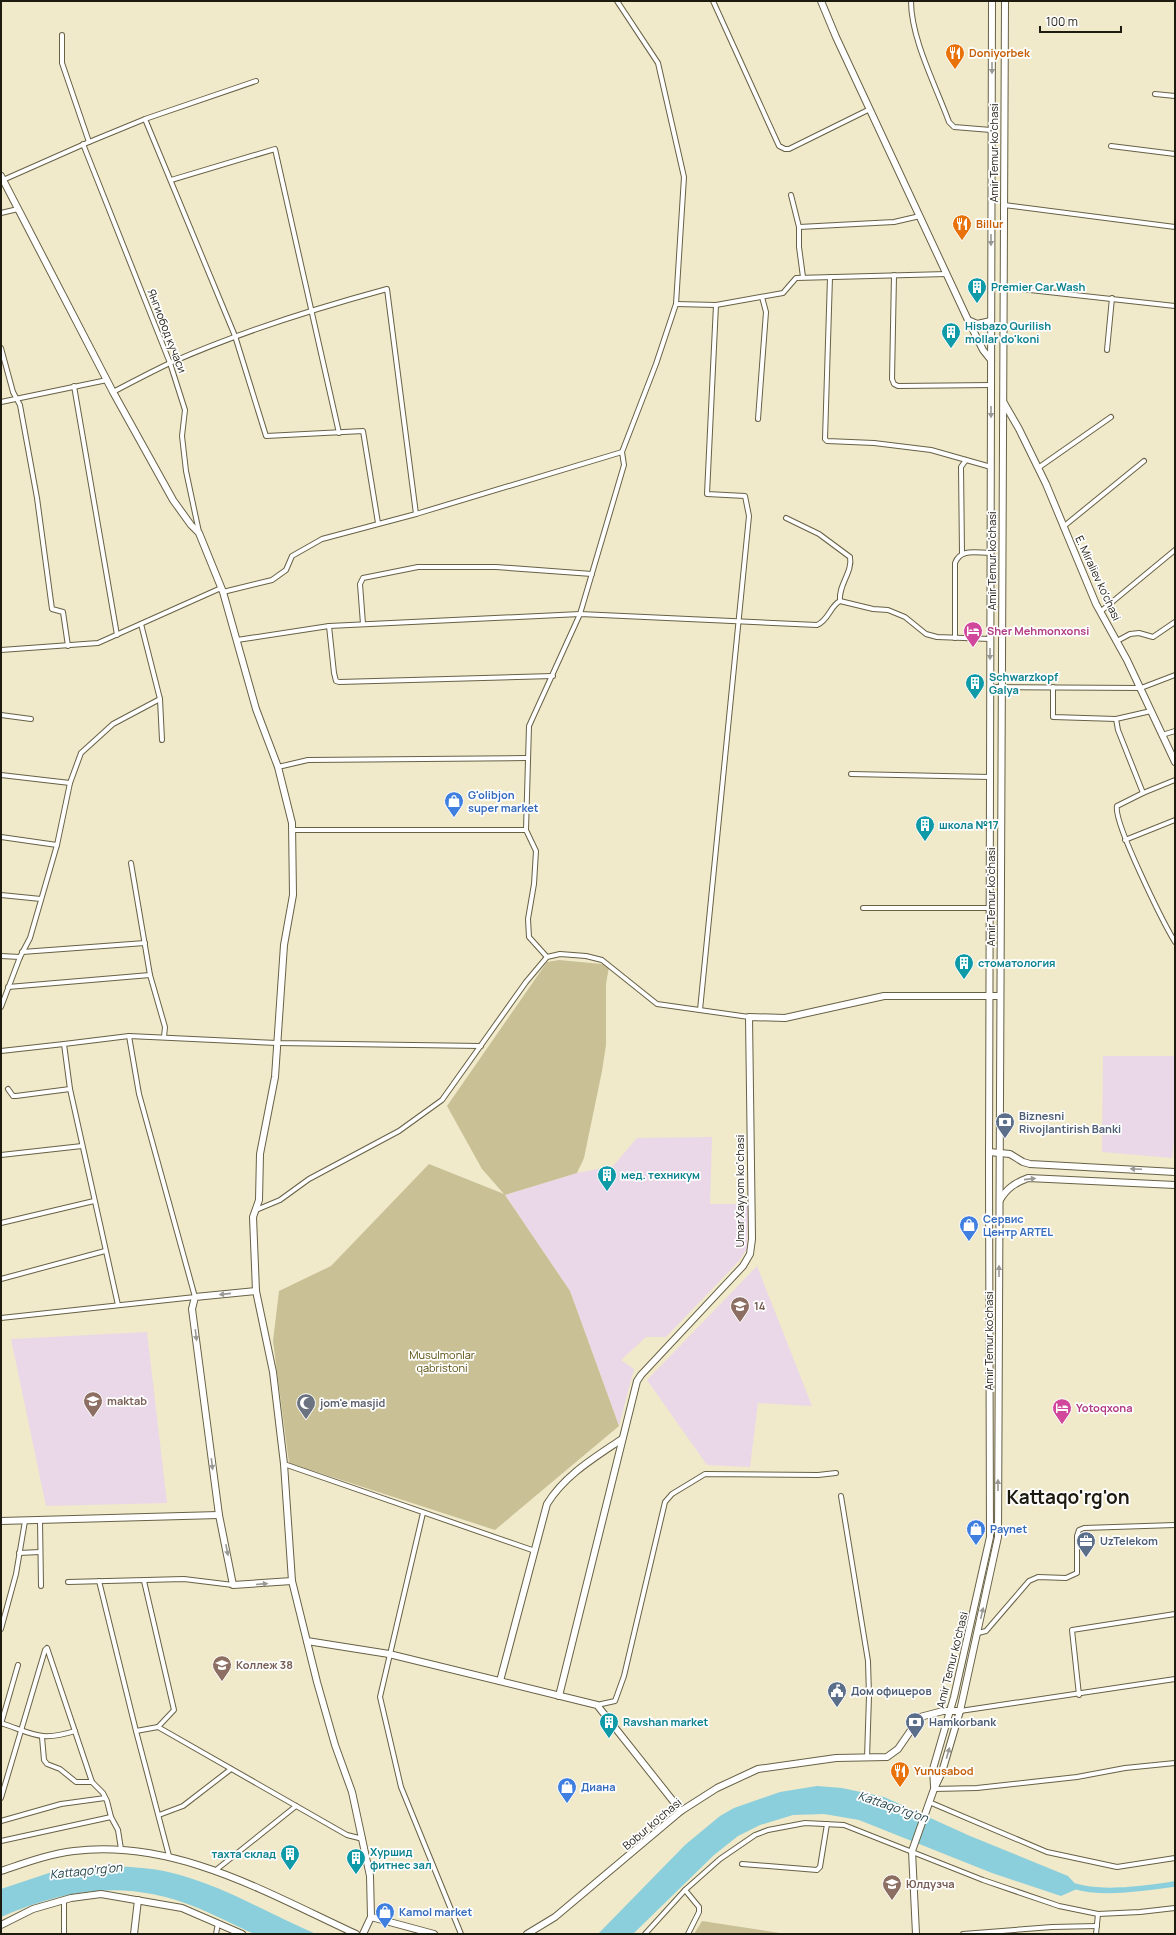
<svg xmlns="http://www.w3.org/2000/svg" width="1176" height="1935" viewBox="0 0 1176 1935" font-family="Manrope,sans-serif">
	<rect width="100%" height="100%" fill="#f0e9ca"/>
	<!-- education -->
	<g fill="#ead8e8">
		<polygon points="1103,1056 1175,1056 1175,1132 1172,1158 1102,1152"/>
		<polygon points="712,1137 710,1204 748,1204 747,1249 738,1262 666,1337 646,1337 621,1360 634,1369 619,1426 570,1291 505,1195 577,1173 613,1166 637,1138"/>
		<polygon points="757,1266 812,1406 758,1403 750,1467 707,1465 647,1380"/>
		<polygon points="147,1332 167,1503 46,1506 11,1339"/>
	</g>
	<!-- green -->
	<g fill="#c9c096">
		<polygon points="559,960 602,964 609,967 606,984 606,1045 602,1071 584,1158 577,1173 505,1195 570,1291 619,1426 495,1530 289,1463 273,1341 279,1291 331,1266 429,1164 504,1194 482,1169 447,1106 547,962"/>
		<polygon points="702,1921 786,1934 694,1934"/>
	</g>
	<!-- water -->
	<g fill="#8acfdb">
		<polygon points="817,1786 842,1788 884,1797 970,1836 1068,1876 1079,1888 1061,1896 992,1873 859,1820 824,1814 793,1815 760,1825 738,1836 714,1855 633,1934 598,1934 685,1845 720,1816 734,1808 780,1792"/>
		<path d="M 110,1866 C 133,1867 157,1868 180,1875 C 227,1888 271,1915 316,1934 C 298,1934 273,1935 256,1934 C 250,1933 244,1929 239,1927 C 225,1920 212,1914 198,1908 C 128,1879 68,1888 1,1917 L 1,1889 L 52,1872 Z"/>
	</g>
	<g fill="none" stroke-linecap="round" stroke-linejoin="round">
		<!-- canal -->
		<path stroke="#8acfdb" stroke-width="5.5" d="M 1074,1886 C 1103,1895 1146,1888 1175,1884"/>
		<!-- street casing -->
		<g stroke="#676146" stroke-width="6">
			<g id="street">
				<polyline points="713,1 779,146 785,149 789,149 870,109"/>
				<path d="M 911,1 C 911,39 936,86 949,122 L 954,127 L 991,130"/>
				<polyline points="62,35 62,63 89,142"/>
				<polyline points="1155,94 1175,96"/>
				<polyline points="145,119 235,336 266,436 363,431 378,523"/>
				<polyline points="83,144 170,363 185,410 182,436 186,471 199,532"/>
				<polyline points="1111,146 1175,154"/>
				<polyline points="3,180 89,142 145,119 256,81"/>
				<polyline points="171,180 275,149 339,433"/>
				<polyline points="791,195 799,227 799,247 803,277"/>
				<polyline points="1004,205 1175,227"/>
				<polyline points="1,213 18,209"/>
				<polyline points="799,227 894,222 920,216"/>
				<polyline points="894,275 892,379 894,384 898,386 991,385"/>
				<polyline points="830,277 825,439 827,441 874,443 931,450 991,467"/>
				<polyline points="1003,287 1175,306"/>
				<polyline points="676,304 716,305 783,293 796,278 947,274"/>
				<polyline points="1,348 13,392 20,405 37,498 52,609 63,612 68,646"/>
				<polyline points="1107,350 1112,298"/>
				<polyline points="74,386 117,635"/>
				<path d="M 113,392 C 132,382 151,372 170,363 C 240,332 313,309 387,289 L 416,514 L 322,539 L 292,556 L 286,570 L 272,580 L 223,592"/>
				<polyline points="1,402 107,380"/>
				<polyline points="758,419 766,312 762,297"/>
				<polyline points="1038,468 1111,417"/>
				<polyline points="416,514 622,452"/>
				<path d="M 786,518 L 819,534 L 850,557 C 853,572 838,585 840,601"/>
				<polyline points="1063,527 1144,461"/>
				<polyline points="962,553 961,467 966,460"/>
				<polyline points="1100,612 1175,550"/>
				<polyline points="363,624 360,584 363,578 418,567 496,567 592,574"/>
				<polyline points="329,626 334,673 336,681 339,682 553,676"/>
				<path d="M 955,638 L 955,563 C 961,548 976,553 990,553"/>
				<path d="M 237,640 L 329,626 L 580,614 L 817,625 C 829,620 830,606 840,601 L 873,609 L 888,610 L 905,617 L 926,634 L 937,637 L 990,639"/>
				<polyline points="1117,641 1130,634 1139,633 1153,637 1175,622"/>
				<polyline points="1,650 98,643 221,588"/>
				<polyline points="990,687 1141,688 1175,675"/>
				<polyline points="1053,687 1053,717 1116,719 1151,711"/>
				<polyline points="160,699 162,740"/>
				<polyline points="1,715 31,719"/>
				<polyline points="1116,719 1118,730 1143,793"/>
				<polyline points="1162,735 1175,731"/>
				<polyline points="278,767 308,760 527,758"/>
				<polyline points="851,774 990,777"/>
				<polyline points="1,775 70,783"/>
				<path d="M 1175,780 L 1143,793 L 1117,806 C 1113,822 1164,924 1175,942"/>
				<polyline points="292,830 526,830"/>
				<polyline points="1,837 57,845"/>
				<polyline points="1125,840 1175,820"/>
				<polyline points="131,863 150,975 165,1027 164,1037"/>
				<polyline points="1,895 41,899"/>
				<polyline points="863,908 989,908"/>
				<polyline points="22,952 145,943"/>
				<polyline points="1,956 20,957"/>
				<polyline points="547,957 529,937 528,919 534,884 536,851 526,830 529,726 580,614 624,465 622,452 656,364 676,304 684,177 658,63 617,1"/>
				<polyline points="8,987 150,975"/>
				<polyline points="1,1007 20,957 30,938 57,845 70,783 81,753 113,724 160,699 141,624"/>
				<polyline points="700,1010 749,516 745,496 707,494 716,305"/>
				<polyline points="1,1051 64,1044"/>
				<polyline points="8,1089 13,1096 16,1096 70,1089"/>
				<polyline points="1,1155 82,1146"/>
				<polyline points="256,1210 280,1200 309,1179 399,1131 442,1100 526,982 547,957 560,954 586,956 602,960 657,1004 749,1017"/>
				<polyline points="1,1223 94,1201"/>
				<polyline points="1,1279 105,1251"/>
				<polyline points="118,1305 70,1089 64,1044 129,1036 277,1043 481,1046"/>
				<polyline points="1,1318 195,1297 139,1094 129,1036"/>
				<polyline points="284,1464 535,1551"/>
				<polyline points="841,1496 868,1661 869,1696 867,1758"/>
				<polyline points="423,1513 380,1697 401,1787 461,1934"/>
				<polyline points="40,1520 41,1586"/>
				<polyline points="19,1553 40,1552"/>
				<polyline points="99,1581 136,1731 169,1856"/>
				<polyline points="144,1581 174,1710 158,1727"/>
				<polyline points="68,1582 184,1579 233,1585"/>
				<polyline points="1,1629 16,1574 25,1521"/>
				<polyline points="978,1633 986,1631 1029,1581 1038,1577 1066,1578 1077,1573 1077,1536 1079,1530 1084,1528 1175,1525"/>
				<polyline points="1079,1695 1072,1630 1175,1614"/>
				<polyline points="597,1705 615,1701 624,1676 665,1502 672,1494 705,1474 818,1475 836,1473"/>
				<polyline points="960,1711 1175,1679"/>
				<path d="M 1,1723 C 34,1734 40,1742 75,1731"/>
				<polyline points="1,1724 18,1665"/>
				<polyline points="136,1731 158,1727 347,1835 363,1839"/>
				<polyline points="42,1737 44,1760 47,1764 60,1769 76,1782 92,1782"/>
				<polyline points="934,1789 977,1788 1077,1777 1125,1768 1175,1763"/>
				<polyline points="1,1798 45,1650 47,1648 92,1782 103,1793 107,1801 111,1817 118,1830 121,1849"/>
				<polyline points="929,1802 1047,1852 1117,1867 1175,1858"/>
				<polyline points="159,1815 183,1806 231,1769"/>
				<polyline points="1,1821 61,1804 105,1798"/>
				<polyline points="1,1841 111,1817"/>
				<polyline points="742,1864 817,1870 820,1867 827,1824"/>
				<polyline points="216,1870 296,1806"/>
				<polyline points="685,1890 699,1907 699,1912 688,1934"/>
				<polyline points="64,1900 64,1934"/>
				<polyline points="216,1934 218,1923"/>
				<polyline points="645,1934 685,1890 720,1859 755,1835 768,1830 805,1823 844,1825 983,1880 1059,1906 1098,1914 1140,1912 1175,1908"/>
				<polyline points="963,1934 1052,1927 1097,1926"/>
				<polyline points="1096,1934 1098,1914"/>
			</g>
		</g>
		<!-- secondary casing -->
		<g stroke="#676146" stroke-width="8">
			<g id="secondary">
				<polyline points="821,1 836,37 968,320 983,350 991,360"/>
				<polyline points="1,176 113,392 173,500 191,525 199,533 223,592 256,709 278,767 292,823 293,895 284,945 275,1077 260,1154 259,1200 253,1217 256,1291 273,1372 284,1464 292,1581 317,1682 335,1745 352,1792 370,1876 371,1917 363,1934"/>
				<polyline points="968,320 977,324 991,321"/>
				<polyline points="1004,403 1019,429 1046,484 1096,604 1127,660 1175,762"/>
				<polyline points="989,1152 1010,1154 1023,1162 1030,1164 1175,1172"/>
				<path d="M 1000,1200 C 1007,1188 1015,1183 1028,1178 L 1175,1185"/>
				<polyline points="256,1291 195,1297 192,1309 219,1515 233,1585 292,1581"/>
				<polyline points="1,1521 219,1515"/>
				<polyline points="307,1641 389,1654 597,1705 681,1811"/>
				<path d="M 500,1681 L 547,1504 C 565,1475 594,1458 622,1439"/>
				<polyline points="559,1696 637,1381 641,1375 743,1266 750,1254 752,1239 749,1017 785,1018 884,996 1000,996"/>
				<polyline points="934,1786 933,1769 954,1697 990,1537 989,1171 992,1"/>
				<path d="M 1,1871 C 25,1863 49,1854 74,1851 C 176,1839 267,1893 356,1934"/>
				<polyline points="371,1917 434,1934"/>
				<polyline points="1,1925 33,1909 71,1898 101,1894 182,1908 242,1934"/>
				<polyline points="134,1934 138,1900"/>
				<polyline points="527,1934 555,1917 681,1811 717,1788 758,1769 836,1758 887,1757 898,1749 920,1717 943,1711 960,1711"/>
				<polyline points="916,1934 912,1851 934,1789 942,1772 960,1711 998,1537 1005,1"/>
			</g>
		</g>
		<!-- street -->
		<use href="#street" stroke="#fff" stroke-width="4"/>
		<!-- secondary -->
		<use href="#secondary" stroke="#fff" stroke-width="6"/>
	</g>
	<!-- one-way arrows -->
	<defs><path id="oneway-solid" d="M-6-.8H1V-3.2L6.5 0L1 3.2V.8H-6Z"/></defs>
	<g fill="#999893">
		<use href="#oneway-solid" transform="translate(992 68) rotate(90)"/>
		<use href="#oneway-solid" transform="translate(991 240) rotate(90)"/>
		<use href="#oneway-solid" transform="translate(991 412) rotate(90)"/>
		<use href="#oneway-solid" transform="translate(990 654) rotate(90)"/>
		<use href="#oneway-solid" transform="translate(1136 1169) rotate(-177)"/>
		<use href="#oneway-solid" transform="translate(1030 1179) rotate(-6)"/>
		<use href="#oneway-solid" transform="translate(999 1271) rotate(-90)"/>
		<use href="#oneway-solid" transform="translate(225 1294) rotate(174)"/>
		<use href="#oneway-solid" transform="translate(196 1335) rotate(83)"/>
		<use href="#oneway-solid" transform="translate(212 1464) rotate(83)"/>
		<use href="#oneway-solid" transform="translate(998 1485) rotate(-90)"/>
		<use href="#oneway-solid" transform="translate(227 1550) rotate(79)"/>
		<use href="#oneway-solid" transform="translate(262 1584) rotate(-5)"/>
		<use href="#oneway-solid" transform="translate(982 1613) rotate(-77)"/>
		<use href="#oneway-solid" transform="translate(948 1753) rotate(-74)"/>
	</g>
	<!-- icons -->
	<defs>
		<g id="restaurant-pin" transform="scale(1)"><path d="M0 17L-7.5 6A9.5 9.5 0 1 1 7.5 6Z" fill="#e8710a" stroke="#fff"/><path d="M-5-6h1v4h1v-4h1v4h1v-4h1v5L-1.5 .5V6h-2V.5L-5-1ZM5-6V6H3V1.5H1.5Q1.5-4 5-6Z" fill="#fff"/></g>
		<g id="building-pin" transform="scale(1)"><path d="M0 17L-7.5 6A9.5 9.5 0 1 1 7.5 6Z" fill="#0f9aa8" stroke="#fff"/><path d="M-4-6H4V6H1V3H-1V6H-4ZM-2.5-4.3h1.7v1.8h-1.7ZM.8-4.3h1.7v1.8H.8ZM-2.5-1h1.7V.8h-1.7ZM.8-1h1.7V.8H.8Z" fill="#fff"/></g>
		<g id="hotel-pin" transform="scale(1)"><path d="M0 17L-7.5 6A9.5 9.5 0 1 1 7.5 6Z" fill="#d1479c" stroke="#fff"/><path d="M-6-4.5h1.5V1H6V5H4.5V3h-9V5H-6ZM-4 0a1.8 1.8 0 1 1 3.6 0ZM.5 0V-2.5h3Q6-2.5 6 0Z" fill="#fff"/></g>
		<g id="shop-pin" transform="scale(1)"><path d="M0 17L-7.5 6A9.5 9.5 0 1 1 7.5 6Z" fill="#3f7fe0" stroke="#fff"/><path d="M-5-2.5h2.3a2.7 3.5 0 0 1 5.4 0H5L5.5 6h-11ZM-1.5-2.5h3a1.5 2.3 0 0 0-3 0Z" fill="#fff"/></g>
		<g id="bank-pin" transform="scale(1)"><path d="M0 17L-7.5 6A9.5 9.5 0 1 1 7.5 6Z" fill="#5c6f8a" stroke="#fff"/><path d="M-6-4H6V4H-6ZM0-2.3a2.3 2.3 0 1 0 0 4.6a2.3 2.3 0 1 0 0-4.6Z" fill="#fff"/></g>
		<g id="school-pin" transform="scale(1)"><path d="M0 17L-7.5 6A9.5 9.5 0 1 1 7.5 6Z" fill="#8d6e63" stroke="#fff"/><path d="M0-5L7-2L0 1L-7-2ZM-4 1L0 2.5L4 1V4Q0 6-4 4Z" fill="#fff"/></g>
		<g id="mosque-pin" transform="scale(1)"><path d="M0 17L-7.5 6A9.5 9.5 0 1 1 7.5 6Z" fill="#6b7280" stroke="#fff"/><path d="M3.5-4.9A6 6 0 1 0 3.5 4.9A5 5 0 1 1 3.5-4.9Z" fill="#fff"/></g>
		<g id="office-pin" transform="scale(1)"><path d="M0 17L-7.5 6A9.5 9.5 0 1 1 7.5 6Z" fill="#5c6f8a" stroke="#fff"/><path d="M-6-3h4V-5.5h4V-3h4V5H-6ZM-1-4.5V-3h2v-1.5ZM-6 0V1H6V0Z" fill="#fff"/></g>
		<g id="civic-pin" transform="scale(1)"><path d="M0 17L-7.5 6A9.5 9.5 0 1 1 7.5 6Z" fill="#5c6f8a" stroke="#fff"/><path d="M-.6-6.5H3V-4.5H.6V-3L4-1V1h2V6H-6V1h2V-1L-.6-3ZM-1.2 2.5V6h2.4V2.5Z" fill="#fff"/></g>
	</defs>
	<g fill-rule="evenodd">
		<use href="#restaurant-pin" x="955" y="53"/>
		<use href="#restaurant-pin" x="962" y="224"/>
		<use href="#building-pin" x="977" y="287"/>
		<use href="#building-pin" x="951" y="332"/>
		<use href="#hotel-pin" x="973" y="631"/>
		<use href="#building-pin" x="975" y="683"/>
		<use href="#shop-pin" x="454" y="801"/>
		<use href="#building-pin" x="925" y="825"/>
		<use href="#building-pin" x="964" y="963"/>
		<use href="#bank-pin" x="1005" y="1122"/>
		<use href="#building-pin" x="607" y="1175"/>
		<use href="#shop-pin" x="969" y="1225"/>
		<use href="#school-pin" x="740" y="1306"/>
		<use href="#school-pin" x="93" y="1401"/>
		<use href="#mosque-pin" x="306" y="1403"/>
		<use href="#hotel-pin" x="1062" y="1408"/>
		<use href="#shop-pin" x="976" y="1529"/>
		<use href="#office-pin" x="1086" y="1541"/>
		<use href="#school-pin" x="222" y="1665"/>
		<use href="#civic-pin" x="837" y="1691"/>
		<use href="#building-pin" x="609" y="1722"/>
		<use href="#bank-pin" x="915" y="1722"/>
		<use href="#restaurant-pin" x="900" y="1771"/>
		<use href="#shop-pin" x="567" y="1787"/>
		<use href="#building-pin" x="290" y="1854"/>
		<use href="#building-pin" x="356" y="1858"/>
		<use href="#school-pin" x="892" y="1884"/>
		<use href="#shop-pin" x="385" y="1912"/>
	</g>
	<g text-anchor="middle" stroke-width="3.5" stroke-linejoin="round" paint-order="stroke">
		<!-- food labels -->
		<g font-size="11" font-weight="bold" fill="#c56008" stroke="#fff" text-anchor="start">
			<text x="969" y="57">Doniyorbek</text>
			<text x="976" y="228">Billur</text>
			<text x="914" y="1775">Yunusabod</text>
		</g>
		<!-- street labels -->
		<g font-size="11" fill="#1d1a0f" stroke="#fff">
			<text transform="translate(994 153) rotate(-90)" y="4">Amir Temur ko'chasi</text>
			<text transform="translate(167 331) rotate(69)" y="4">Янгиобод кучаси</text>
			<text transform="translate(992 561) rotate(-90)" y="4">Amir Temur ko'chasi</text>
			<text transform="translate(1098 578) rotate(65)" y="4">E. Miraliev ko'chasi</text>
			<text transform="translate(991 897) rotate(-90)" y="4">Amir Temur ko'chasi</text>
			<text transform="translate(740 1191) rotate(-90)" y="4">Umar Xayyom ko‘chasi</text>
			<text transform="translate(989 1341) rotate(-90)" y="4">Amir Temur ko'chasi</text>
			<text transform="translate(952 1660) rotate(-76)" y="4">Amir Temur ko'chasi</text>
			<text transform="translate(652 1824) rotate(-40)" y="4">Bobur ko'chasi</text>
		</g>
		<!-- culture labels -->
		<g font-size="11" font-weight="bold" fill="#0d838f" stroke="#fff" text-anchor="start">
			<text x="991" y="291">Premier Car Wash</text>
			<text x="965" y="330">Hisbazo Qurilish<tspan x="965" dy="13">mollar do'koni</tspan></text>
			<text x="989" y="681">Schwarzkopf<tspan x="989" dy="13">Galya</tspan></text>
			<text x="939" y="829">школа №17</text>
			<text x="978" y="967">стоматология</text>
			<text x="621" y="1179">мед. техникум</text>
			<text x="623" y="1726">Ravshan market</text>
			<text x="370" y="1856">Хуршид<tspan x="370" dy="13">фитнес зал</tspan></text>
			<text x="276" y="1858" text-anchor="end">тахта склад</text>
		</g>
		<!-- hotel labels -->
		<g font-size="11" font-weight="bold" fill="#b23c85" stroke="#fff" text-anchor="start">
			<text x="987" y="635">Sher Mehmonxonsi</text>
			<text x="1076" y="1412">Yotoqxona</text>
		</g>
		<!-- shop labels -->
		<g font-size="11" font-weight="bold" fill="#366cbe" stroke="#fff" text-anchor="start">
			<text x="468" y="799">G'olibjon<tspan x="468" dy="13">super market</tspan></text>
			<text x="983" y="1223">Сервис<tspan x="983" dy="13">Центр ARTEL</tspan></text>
			<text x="990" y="1533">Paynet</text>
			<text x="581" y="1791">Диана</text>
			<text x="399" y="1916">Kamol market</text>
		</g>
		<!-- service labels -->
		<g font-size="11" font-weight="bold" fill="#4e5e75" stroke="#fff" text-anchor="start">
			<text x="1019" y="1120">Biznesni<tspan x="1019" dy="13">Rivojlantirish Banki</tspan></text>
			<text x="1100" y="1545">UzTelekom</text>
			<text x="851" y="1695">Дом офицеров</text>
			<text x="929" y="1726">Hamkorbank</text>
		</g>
		<!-- education labels -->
		<g font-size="11" font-weight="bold" fill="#785e54" stroke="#fff" text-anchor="start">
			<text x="754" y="1310">14</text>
			<text x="107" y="1405">maktab</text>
			<text x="236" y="1669">Коллеж 38</text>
			<text x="906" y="1888">Юлдузча</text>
		</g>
		<!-- park labels -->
		<g font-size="11" fill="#5a4d0b" stroke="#fff">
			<text x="442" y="1359">Musulmonlar<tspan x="442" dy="13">qabristoni</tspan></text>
		</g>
		<!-- worship labels -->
		<g font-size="11" font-weight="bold" fill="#5b616d" stroke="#fff" text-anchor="start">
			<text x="320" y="1407">jom'e masjid</text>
		</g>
		<!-- water labels -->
		<g font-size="12" font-style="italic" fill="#1b3d43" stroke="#fff">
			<text transform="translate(893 1807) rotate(19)" y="4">Kattaqo'rg'on</text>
			<text transform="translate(86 1871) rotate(-6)" y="4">Kattaqo'rg'on</text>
		</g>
		<!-- town labels -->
		<g font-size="19" font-weight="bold" fill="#1d1a0f" stroke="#fff">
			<text x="1068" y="1504">Kattaqo'rg'on</text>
		</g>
	</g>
	<!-- border -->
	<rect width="1176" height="1935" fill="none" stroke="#1d1a0f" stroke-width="4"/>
	<!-- scale -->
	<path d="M1040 26v6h81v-6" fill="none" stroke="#1d1a0f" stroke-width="2"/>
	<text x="1046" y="26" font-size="12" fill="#1d1a0f" stroke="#ffffff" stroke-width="3" paint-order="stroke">100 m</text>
</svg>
